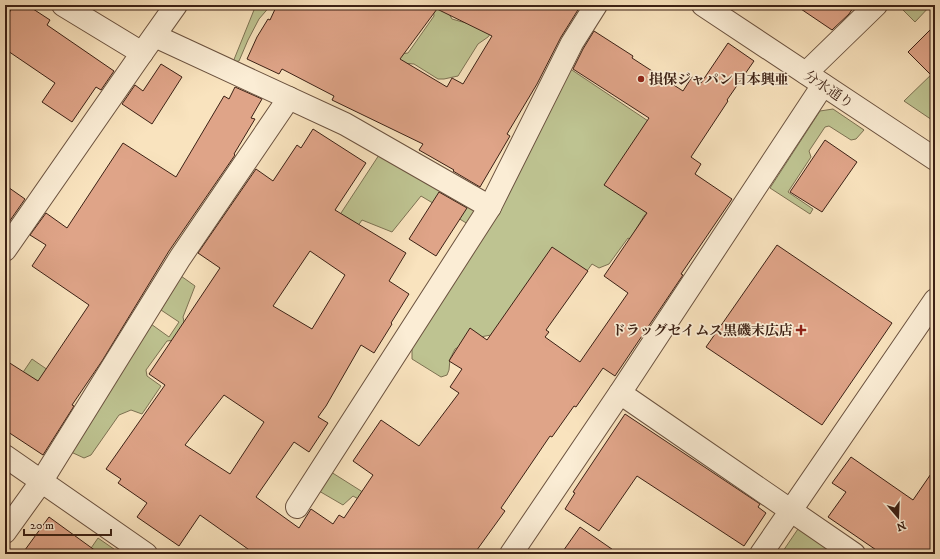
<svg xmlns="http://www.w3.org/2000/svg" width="940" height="559" viewBox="0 0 940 559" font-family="'IM FELL DW Pica','Noto Serif JP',serif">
	<rect width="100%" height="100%" fill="#f9e3be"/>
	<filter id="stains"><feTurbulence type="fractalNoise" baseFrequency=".005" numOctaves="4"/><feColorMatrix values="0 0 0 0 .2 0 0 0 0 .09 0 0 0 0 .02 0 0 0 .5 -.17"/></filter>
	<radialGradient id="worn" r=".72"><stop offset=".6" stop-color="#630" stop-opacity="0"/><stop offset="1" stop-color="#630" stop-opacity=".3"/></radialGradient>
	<!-- green -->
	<g fill="#bec391" stroke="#7d7253">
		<polygon points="256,5 271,5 259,19 248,40 239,61 233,62"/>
		<polygon points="444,5 452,19 466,23 499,22 488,37 478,44 458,76 444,79 438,79 414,64 403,63 378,39 399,54 408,53 434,16 433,7"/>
		<polygon points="898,5 931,5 915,22"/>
		<polygon points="569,68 678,141 662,196 644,216 635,231 656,255 628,238 609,264 599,268 592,264 547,327 491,335 475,338 455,349 450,359 449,370 447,375 441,377 412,359 412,348"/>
		<polygon points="935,71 935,122 904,101"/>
		<polygon points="833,109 864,130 856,139 851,140 829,126 825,127 809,151 811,157 788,192 813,209 810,214 770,188 820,111"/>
		<polygon points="379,155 477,208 468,224 421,196 392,232 362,220 343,247 324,239"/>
		<polygon points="181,276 195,286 183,317 185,326 175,340 167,341 146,370 147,376 161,386 142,414 131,410 119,415 91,455 84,458 71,452 151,324 169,337 179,322 161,310"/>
		<polygon points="32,359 74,388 5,399"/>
		<polygon points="331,472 377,501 373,507 353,496 343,505 319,491"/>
		<polygon points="798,529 836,554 781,554"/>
		<polygon points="98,538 121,554 87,554"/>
	</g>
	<!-- building -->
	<g fill="#dfa488" stroke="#3c2115" fill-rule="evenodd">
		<polygon points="14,5 27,5 50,20 47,25 114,71 101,90 96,87 72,122 42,102 55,83 5,49 5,19"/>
		<path d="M 277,5 L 581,5 L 561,37 L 537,84 L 507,134 L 510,136 L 480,187 L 453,171 L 454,170 L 419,150 L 423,144 L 332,100 L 334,96 L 282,69 L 279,74 L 247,59 L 257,37 L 268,19 L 270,20 ZM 437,9 L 492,36 L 463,84 L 452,78 L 447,87 L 400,59 Z"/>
		<polygon points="795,5 855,5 849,14 832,30"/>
		<polygon points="935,25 935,79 908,52"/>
		<path d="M 594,31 L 633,56 L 632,58 L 683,91 L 692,77 L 701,83 L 728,43 L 754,61 L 727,100 L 728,101 L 691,157 L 701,164 L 695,174 L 732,199 L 681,274 L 683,275 L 615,376 L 603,368 L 576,407 L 574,406 L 552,437 L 550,436 L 501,508 L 505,511 L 474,554 L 255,554 L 200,515 L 179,546 L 137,517 L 147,503 L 118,483 L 121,479 L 106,469 L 165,385 L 149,374 L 220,268 L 198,253 L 256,169 L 273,181 L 297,145 L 301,148 L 313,129 L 366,163 L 335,210 L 406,253 L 389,281 L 409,294 L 391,323 L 392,324 L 374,353 L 361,345 L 326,406 L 318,417 L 328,423 L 309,452 L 294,442 L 256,497 L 299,528 L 311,509 L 333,524 L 339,515 L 344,518 L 373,475 L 353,461 L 381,420 L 419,446 L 459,393 L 450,387 L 462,369 L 449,361 L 470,328 L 487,340 L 552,247 L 588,271 L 546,330 L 549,332 L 545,337 L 580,362 L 628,293 L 604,276 L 647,213 L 604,185 L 649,118 L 573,69 L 583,49 ZM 310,251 L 345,275 L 312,329 L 273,306 ZM 224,395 L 264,422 L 230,474 L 185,445 Z"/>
		<polygon points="161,64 182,77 152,124 122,104 135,85 143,91"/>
		<polygon points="235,87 262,99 251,118 255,119 234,154 235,155 169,251 102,361 72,405 74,406 43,455 5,430 5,360 38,381 89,305 32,266 46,245 30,235 46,213 67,228 123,143 176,177 224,96 229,99"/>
		<polygon points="825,140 857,162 822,212 790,192"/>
		<polygon points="5,185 25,199 9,222 5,219"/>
		<polygon points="439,192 467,208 436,256 409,239"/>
		<polygon points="777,245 892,323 822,425 706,347"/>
		<polygon points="625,414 760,504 758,507 766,513 744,546 637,476 599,531 565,509 575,493 573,492"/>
		<polygon points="851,457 913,500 935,468 935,554 882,554 828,517 846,492 832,483"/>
		<polygon points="49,517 100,554 22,554"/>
		<polygon points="580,527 619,554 561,554"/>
	</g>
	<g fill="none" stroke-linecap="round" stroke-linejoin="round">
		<!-- minor casing -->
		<g stroke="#6b523f" stroke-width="24">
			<g id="minor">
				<polyline points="63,5 142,53"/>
				<polyline points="155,36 345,124 490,207"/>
				<polyline points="806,73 876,5"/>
				<polyline points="5,250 142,53 176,5"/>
				<polyline points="620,393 854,554"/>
				<polyline points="5,456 146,554"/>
				<polyline points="297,507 490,207 572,43 596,5"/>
				<polyline points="5,532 41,482 180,258 289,98"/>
				<polyline points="511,554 620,393 823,85"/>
				<polyline points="761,554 935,300"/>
			</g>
		</g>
		<!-- tertiary casing -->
		<g stroke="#6b523f" stroke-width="24">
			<polyline id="tertiary" points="703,5 935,159"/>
		</g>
		<!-- minor -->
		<use href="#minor" stroke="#fbedd5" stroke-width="22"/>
		<!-- tertiary -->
		<use href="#tertiary" stroke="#fbedd5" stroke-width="22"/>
	</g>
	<!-- markers -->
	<g fill="#8f2418" stroke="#fbedd5" stroke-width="1.5">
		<circle cx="641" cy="79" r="4"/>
		<path d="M799 324h4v4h4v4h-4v4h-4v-4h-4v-4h4z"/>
	</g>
	<g text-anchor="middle" stroke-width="3.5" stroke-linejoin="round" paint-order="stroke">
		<!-- poi labels -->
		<g font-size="14" font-weight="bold" fill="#3c2115" stroke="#fbedd5" text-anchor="start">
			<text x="649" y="84">損保ジャパン日本興亜</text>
			<text x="793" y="335" text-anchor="end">ドラッグセイムス黒磯末広店</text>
		</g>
		<!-- street labels -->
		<g font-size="14" fill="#3c2115" stroke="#fbedd5">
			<text transform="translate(829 89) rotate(34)" y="5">分水通り</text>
		</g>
	</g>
	<!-- margin -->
	<rect width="940" height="559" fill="none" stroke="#f9e3be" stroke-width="20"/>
	<rect x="6" y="6" width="928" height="547" fill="none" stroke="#3c2115" stroke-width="2"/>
	<rect x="10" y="10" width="920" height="539" fill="none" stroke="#3c2115"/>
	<!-- north arrow -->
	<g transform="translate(898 517) rotate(161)" stroke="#fbedd5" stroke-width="3" paint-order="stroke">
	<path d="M0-3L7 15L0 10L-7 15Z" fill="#3c2115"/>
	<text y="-6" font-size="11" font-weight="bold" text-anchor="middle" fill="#3c2115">N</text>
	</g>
	<!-- scale -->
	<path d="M24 529v6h87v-6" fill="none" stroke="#3c2115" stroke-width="2"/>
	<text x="30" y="529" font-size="12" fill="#3c2115" stroke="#fbedd5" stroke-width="3" paint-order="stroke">20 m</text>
	<rect width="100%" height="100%" filter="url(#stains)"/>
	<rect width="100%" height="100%" fill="url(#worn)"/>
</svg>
